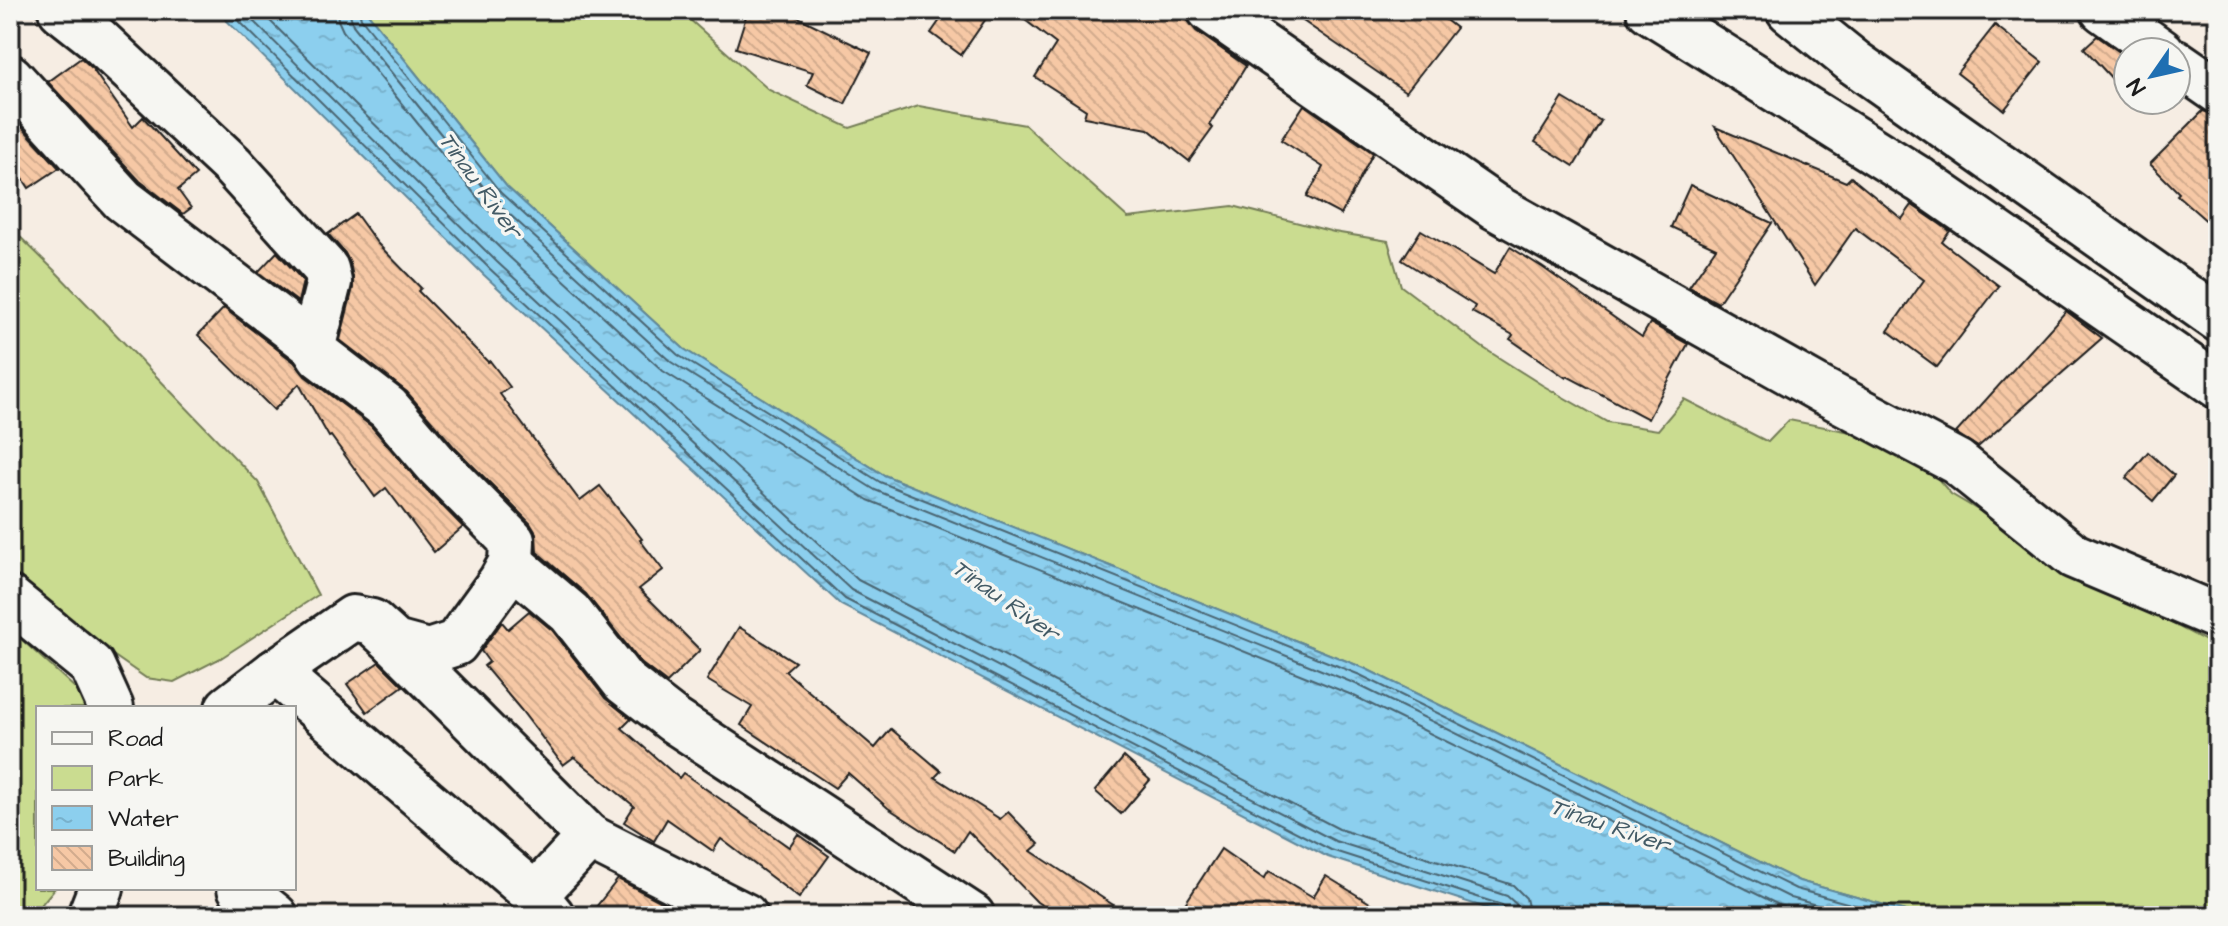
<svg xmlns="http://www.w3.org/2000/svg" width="2228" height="926" viewBox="0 0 2228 926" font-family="'Architects Daughter',sans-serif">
	<defs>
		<pattern id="water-ripples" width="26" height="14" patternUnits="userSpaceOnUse" patternTransform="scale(2)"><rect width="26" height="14" fill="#8ccfee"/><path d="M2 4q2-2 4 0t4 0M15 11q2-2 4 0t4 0" fill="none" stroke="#78b1cc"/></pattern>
		<pattern id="building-back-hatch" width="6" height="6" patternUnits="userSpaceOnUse" patternTransform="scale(2)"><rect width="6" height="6" fill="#f6c8a5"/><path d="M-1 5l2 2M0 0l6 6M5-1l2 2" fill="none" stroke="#d2ab8d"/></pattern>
	</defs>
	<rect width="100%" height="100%" fill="#f6ede3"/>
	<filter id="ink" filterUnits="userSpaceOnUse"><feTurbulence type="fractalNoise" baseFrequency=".0125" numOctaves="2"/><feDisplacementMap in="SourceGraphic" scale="16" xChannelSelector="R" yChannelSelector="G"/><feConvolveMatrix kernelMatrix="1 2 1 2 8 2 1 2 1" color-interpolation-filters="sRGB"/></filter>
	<g filter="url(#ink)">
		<!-- green -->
		<g fill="#cadc90" stroke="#737c56" stroke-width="2">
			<polygon points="365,10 679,10 769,90 850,128 919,106 1025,125 1128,218 1233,206 1334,232 1388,241 1401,286 1482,347 1542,385 1607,422 1658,430 1684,399 1768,442 1789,420 1907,443 1951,494 2154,614 2218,647 2218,916 1924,916 1799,881 1364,668 884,475 684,349 507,187"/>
			<polygon points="10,227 55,271 258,482 318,595 221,658 174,682 146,678 21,591 10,580"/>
			<polygon points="10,629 97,708 38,708 38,888 55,888 32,916 10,916"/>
		</g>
		<!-- water -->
		<polygon fill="url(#water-ripples)" stroke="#5f879a" stroke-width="2" points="216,10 365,10 507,187 684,349 884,475 1364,668 1799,881 1924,916 1511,916 1328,857 841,605 484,275"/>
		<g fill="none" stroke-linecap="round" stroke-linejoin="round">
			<!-- shore -->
			<g stroke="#496470" stroke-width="2">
				<polyline points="228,10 490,269 845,599 1331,850 1502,905 1507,909 1508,916"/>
				<polyline points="242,10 497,262 851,590 1335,841 1507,896 1516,904 1518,916"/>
				<polyline points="259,10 505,253 858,580 1339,829 1513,885 1526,898 1530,916"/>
				<polyline points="337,10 338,20 343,31 486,208 663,371 868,500 1352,695 1785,908 1811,916"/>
				<polyline points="349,10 353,25 494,200 671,362 875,490 1356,684 1791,898 1857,916"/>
				<polyline points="359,10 361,18 501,193 678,355 880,482 1360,675 1796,889 1894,916"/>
			</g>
		</g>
		<!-- building -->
		<g fill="url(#building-back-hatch)" stroke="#1c1c1c" stroke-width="2">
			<polygon points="748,10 784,10 871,53 845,104 807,85 813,72 736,48"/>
			<polygon points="947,10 992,10 961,55 931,33"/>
			<polygon points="1012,10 1173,10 1188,21 1196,31 1246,66 1209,125 1213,128 1189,161 1148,129 1084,117 1086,110 1035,77 1056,44"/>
			<polygon points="1287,10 1433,10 1456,28 1406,92"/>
			<polygon points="1995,25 2042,62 2004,110 1957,73"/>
			<polygon points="2097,36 2128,58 2128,71 2115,82 2084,48"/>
			<polygon points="81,58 91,67 133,127 143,117 196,175 178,190 191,208 183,214 140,181 48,82"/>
			<polygon points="1563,98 1601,121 1574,166 1535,142"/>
			<polygon points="1304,105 1373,153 1341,215 1307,197 1323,167 1281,140"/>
			<polygon points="2203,111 2218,116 2218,231 2177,195 2179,193 2150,164"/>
			<polygon points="21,126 59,168 29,188 10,159 10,137"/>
			<polygon points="1715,127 1846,182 1851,177 1902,219 1912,205 1950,231 1942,242 1999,286 1937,367 1888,331 1924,280 1855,228 1815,285"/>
			<polygon points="1690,185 1772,223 1718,303 1689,287 1716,248 1671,227"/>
			<polygon points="356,214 377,243 421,288 418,291 488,362 490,361 510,387 500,394 580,501 600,486 642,539 640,540 663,570 639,589 700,650 667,683 642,664 586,594 537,552 536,533 530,523 455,448 407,392 340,340 353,288 353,277 350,263 345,253 328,234"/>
			<polygon points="1421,230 1494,274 1510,247 1542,267 1642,337 1650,323 1688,344 1648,419 1567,376 1566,378 1510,339 1513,335 1472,312 1475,306 1402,260"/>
			<polygon points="277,252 303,281 298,302 258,272"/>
			<polygon points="224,308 294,362 305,376 371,426 418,481 463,527 434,552 386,488 375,497 331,436 329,437 299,384 274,410 198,335"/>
			<polygon points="2066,311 2102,338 1978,447 1956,433"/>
			<polygon points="2148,452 2174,475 2153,501 2126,478"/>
			<polygon points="529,611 552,630 605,698 631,719 622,728 679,778 683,773 789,847 798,834 829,856 799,898 721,839 713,851 667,819 654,841 624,822 634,806 574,757 563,765 521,710 484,666 489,662 481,651 502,622 508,629"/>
			<polygon points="739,627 795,662 785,671 875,748 891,729 941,771 935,777 1000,819 1008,812 1039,844 1031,851 1130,916 1059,916 1037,902 968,831 955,851 888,808 848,773 835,788 741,725 752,707 707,680"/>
			<polygon points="379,662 403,686 367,712 347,684"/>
			<polygon points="1124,757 1150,780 1121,814 1095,791"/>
			<polygon points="1221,849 1264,879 1269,871 1313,897 1326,876 1391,916 1177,916"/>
			<polygon points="618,879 681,912 687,916 589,916"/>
		</g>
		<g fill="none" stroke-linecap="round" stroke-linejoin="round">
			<!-- street casing -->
			<g stroke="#1c1c1c" stroke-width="50">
				<g id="street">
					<polyline points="61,10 94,36 232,165 326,269 329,282 313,345 320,356 388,408 437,465 512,541 511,563 501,581 456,643 428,652 395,643 372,622 353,618 275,672 228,708"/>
					<polyline points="1210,10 1495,207 1823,391 1957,462 2074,556 2218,617"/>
					<polyline points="1649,10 1920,180 2218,386"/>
					<polyline points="2103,10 2162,52"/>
					<polyline points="2176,62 2218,91"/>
					<polyline points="10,77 123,200 313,345"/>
					<polyline points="511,563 570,613 624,682 673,720 972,916"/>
					<polyline points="10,599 92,666 111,708"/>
					<polyline points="395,643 589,837"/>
					<polyline points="275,672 535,895"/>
					<polyline points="240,888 275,916"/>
					<polyline points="90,916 101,888"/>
					<polyline points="552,916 535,895 589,837 745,916"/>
				</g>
			</g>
			<!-- secondary casing -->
			<g stroke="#1c1c1c" stroke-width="50">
				<polyline id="secondary" points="1789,10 1855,63 2218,319"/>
			</g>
			<!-- street -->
			<use href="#street" stroke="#f6f6f2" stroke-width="44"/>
			<!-- secondary -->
			<use href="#secondary" stroke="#f6f6f2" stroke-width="44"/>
		</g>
	</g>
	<g text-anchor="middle" stroke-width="7" stroke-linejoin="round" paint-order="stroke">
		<!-- water labels -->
		<g font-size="24" font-style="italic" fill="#435b66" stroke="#f6f6f2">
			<text transform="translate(481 185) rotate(54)" y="8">Tinau River</text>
			<text transform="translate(1006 600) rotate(35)" y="8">Tinau River</text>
			<text transform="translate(1610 825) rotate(19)" y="8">Tinau River</text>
		</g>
	</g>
	<!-- margin -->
	<rect width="2228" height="926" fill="none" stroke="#f6f6f2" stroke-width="40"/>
	<rect x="20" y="20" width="2188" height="886" fill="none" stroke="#1c1c1c" stroke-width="3" filter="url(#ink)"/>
	<!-- legend -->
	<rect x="36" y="706" width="260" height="184" fill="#f6f6f2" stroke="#9f9f9c" stroke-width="2"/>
	<rect x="52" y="732" width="40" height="12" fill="#f6f6f2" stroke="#9f9f9c" stroke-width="2"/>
	<text x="108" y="746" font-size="24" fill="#1c1c1c">Road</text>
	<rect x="52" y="766" width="40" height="24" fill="#cadc90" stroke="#9f9f9c" stroke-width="2"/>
	<text x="108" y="786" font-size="24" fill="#1c1c1c">Park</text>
	<rect x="52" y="806" width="40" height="24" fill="url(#water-ripples)" stroke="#9f9f9c" stroke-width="2"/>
	<text x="108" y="826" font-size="24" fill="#1c1c1c">Water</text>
	<rect x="52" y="846" width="40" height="24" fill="url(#building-back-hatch)" stroke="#9f9f9c" stroke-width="2"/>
	<text x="108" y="866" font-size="24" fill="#1c1c1c">Building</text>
	<!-- north arrow -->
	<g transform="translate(2152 76) rotate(236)"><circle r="38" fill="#f6f6f2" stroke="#9f9f9c" stroke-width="2"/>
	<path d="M0-6L14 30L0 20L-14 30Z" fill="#1f6fb2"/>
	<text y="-12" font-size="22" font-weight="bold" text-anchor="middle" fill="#1c1c1c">N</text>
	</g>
</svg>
